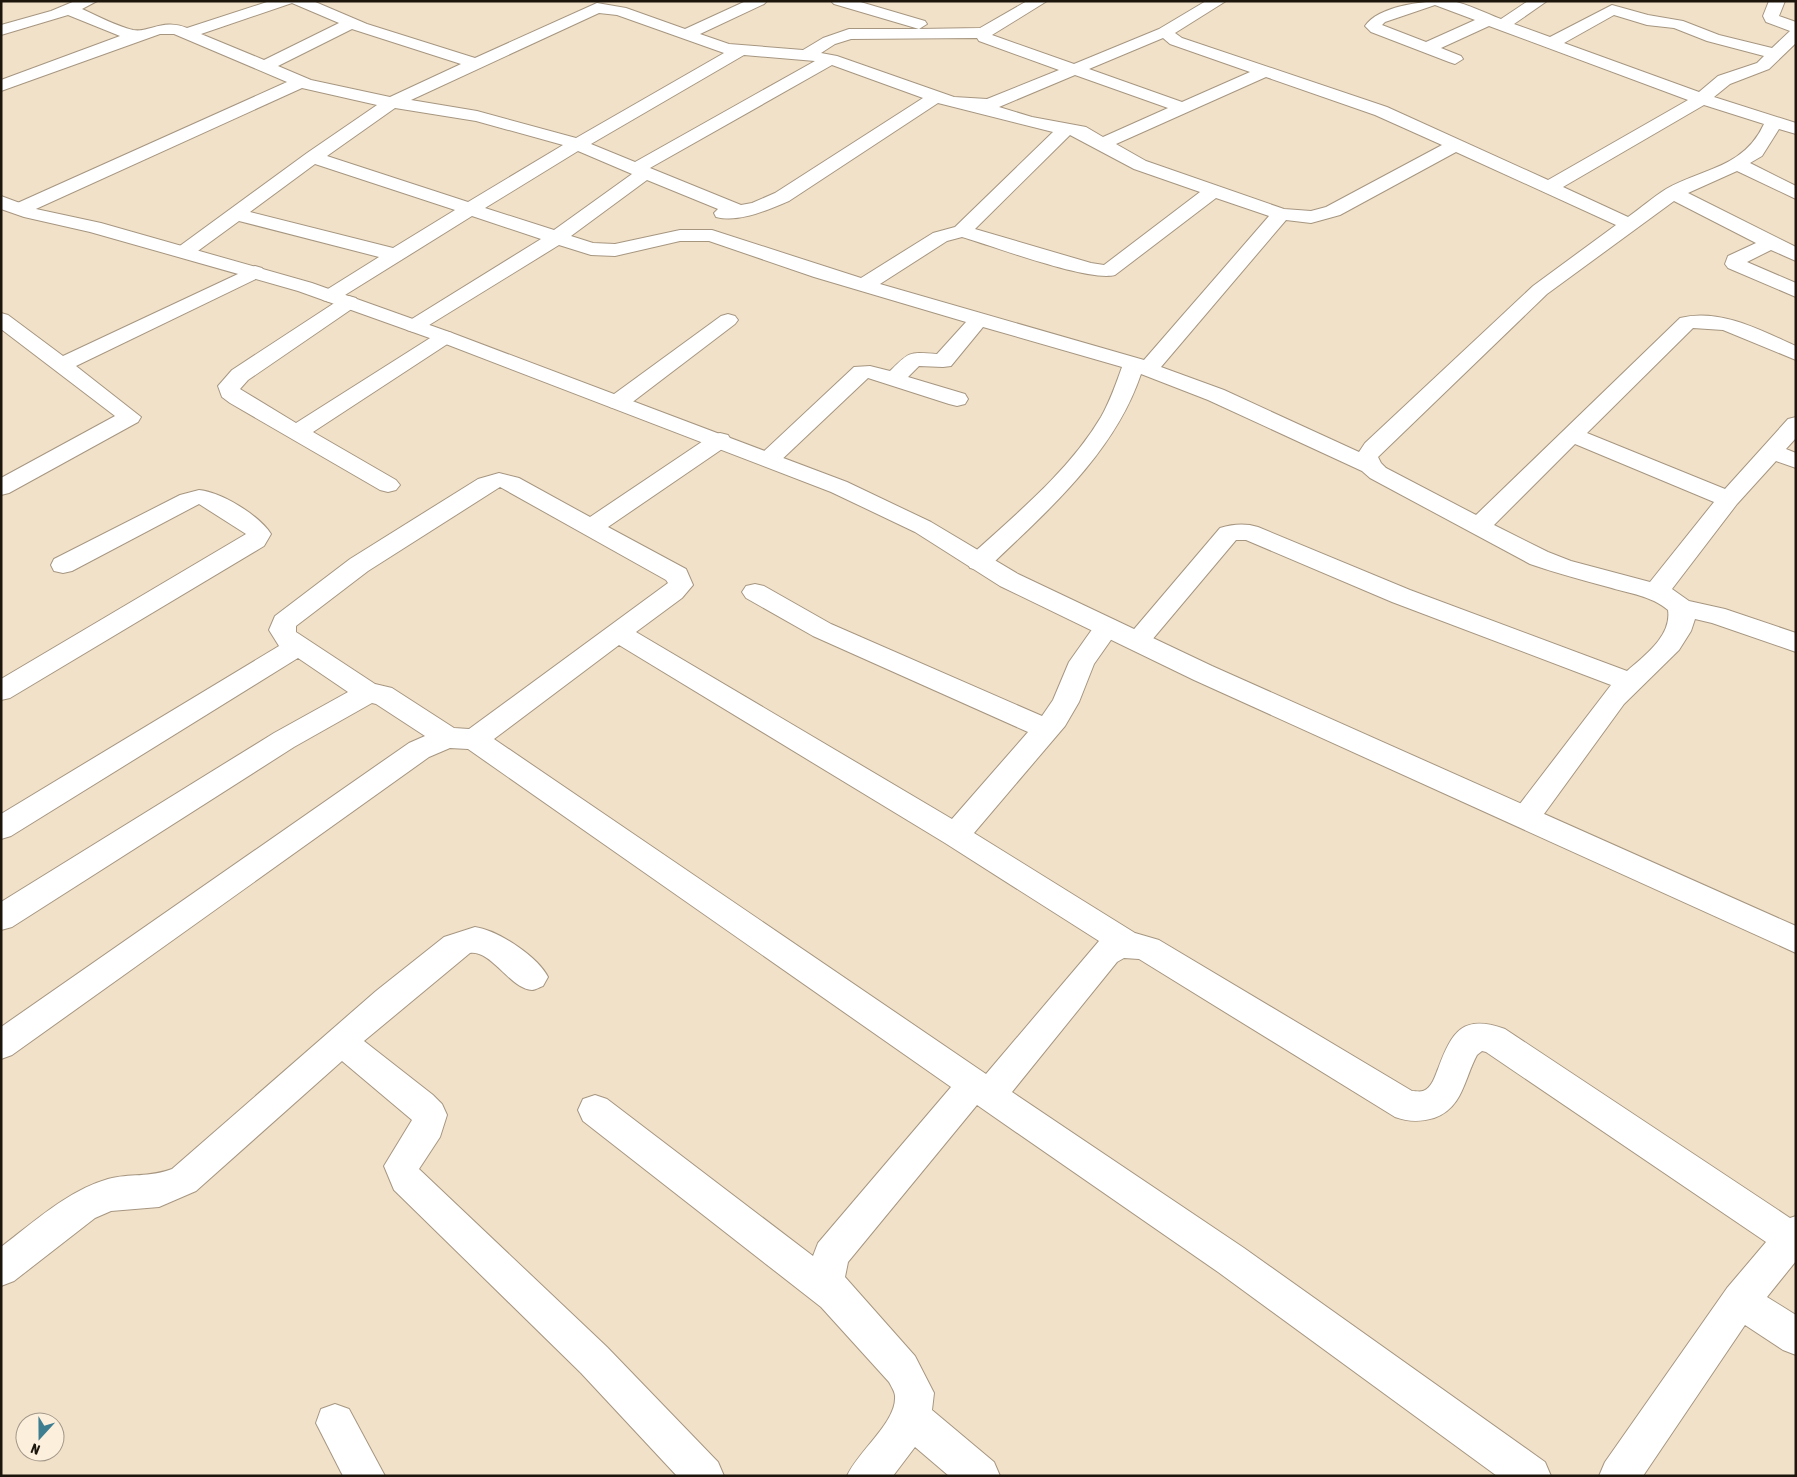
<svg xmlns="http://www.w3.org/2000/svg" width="1797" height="1477" viewBox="0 0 1797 1477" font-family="'Asap Condensed',sans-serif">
	<rect width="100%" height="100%" fill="#f2e1c9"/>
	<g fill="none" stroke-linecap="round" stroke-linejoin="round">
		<!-- street casing -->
		<g stroke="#a69680" stroke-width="2">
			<g id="street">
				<path d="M 75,1 L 97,1 L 82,9 C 98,16 116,26 133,30 C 149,33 163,18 187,28 L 270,1 L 313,1 L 367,24 L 475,58 L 597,3 L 626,8 L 685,29 L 746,1 L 767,1 L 764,4 L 700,34 L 729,44 L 803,50 L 823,38 L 849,29 L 919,29 L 834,4 L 831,1 L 857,1 L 925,21 L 927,24 L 919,29 L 980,28 L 1027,1 L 1047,1 L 992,35 L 1074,64 L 1159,29 L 1206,1 L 1226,1 L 1175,33 L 1182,38 L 1387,107 L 1548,180 L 1688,100 L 1489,26 L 1441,48 L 1461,56 L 1463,59 L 1455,64 L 1449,62 L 1371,32 L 1365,26 C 1379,5 1428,0 1452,1 C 1468,4 1485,13 1501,19 L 1528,1 L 1547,1 L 1514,24 L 1550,37 L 1612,5 L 1648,15 L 1683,21 L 1719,35 L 1772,48 L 1790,31 L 1766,22 L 1763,16 L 1769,1 L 1785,1 L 1779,16 L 1796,22 L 1796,43 L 1769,69 L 1730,84 L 1714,97 L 1796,123 L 1796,134 L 1779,129 L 1762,156 L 1750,163 L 1796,186 L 1796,199 L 1737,171 L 1688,193 L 1796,247 L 1796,261 L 1771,250 L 1747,262 L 1796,283 L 1796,297 L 1728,268 L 1725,264 L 1728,256 L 1756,243 L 1674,201 L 1547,294 L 1378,457 L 1381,463 L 1386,468 L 1476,515 L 1680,318 C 1720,308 1760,330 1796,346 L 1796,360 L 1723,330 L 1693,328 L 1587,433 L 1725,489 L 1788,419 L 1796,417 L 1796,438 L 1786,449 L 1796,453 L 1796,468 L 1776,461 L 1737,504 L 1672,589 L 1689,601 L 1725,609 L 1796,633 L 1796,652 L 1712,623 L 1695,619 L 1691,631 L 1679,650 L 1624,704 L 1536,825 L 1526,828 L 1516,825 L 1512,817 L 1516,809 L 1611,685 L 1392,602 L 1246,540 L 1236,540 L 1146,647 L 1137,650 L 1128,647 L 1124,641 L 1220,528 C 1233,524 1245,523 1258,527 L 1410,590 L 1627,671 C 1644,656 1672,636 1668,610 C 1652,596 1628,593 1608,587 C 1582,580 1556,573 1530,564 L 1370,478 L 1362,471 L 1208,400 L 1141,374 C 1114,454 1047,511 988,568 L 979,570 L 970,568 L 967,562 L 970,556 C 1016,514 1069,471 1101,417 C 1110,401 1116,384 1122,367 L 983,327 L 951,366 L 943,367 L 919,366 L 908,377 L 965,394 L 968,399 L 965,404 L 957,406 L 949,404 L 868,378 L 777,464 L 769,466 L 761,464 L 758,459 L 761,454 L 854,367 L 870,366 L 890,371 C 910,351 909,352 937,354 L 966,322 L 814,277 L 709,241 L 680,241 L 615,256 L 591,255 L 559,245 L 421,330 L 414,332 L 407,330 L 404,326 L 407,322 L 541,239 L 472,216 L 337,300 L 330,302 L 323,300 L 320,296 L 323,292 L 379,257 L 239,221 L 191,256 L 177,256 L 174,252 L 177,248 L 307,153 L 377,105 L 302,88 L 27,213 L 13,213 L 11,209 L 13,205 L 287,82 L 174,34 L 160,34 L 1,91 L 1,80 L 120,36 L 68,15 L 1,35 L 1,25 L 51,11 ZM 292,3 L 339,23 L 264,60 L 201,34 ZM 1435,5 L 1475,20 L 1426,42 L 1382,25 L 1385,22 ZM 599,13 L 617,15 L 724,53 L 576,138 L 477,111 L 411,100 ZM 1614,15 L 1647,25 L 1674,28 L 1707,41 L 1764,56 L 1757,63 L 1718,76 L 1699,92 L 1564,43 ZM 352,29 L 355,30 L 461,64 L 390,97 L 311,80 L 278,66 ZM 977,38 L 979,41 L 1059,70 L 987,99 L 954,97 L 837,56 L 821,53 L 835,44 L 851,39 ZM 1163,38 L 1170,44 L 1250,72 L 1182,102 L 1089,69 ZM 744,55 L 815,61 L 635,162 L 591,144 ZM 832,65 L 923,98 L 775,193 L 752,203 L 741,205 L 650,168 ZM 1075,75 L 1168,108 L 1103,137 L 1086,127 L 1032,117 L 999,107 ZM 1266,77 L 1375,115 L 1442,145 L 1326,207 L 1311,211 L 1284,209 L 1146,161 L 1116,144 ZM 938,103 L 1053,132 L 955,227 L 933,233 L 861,278 L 712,230 L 680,230 L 615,244 L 593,243 L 571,236 L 647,180 L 718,209 L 714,213 L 716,217 C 740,223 767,210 789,201 ZM 1704,105 L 1764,124 C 1744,168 1703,168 1666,189 C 1653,197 1641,208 1628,217 L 1563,187 ZM 395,108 L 476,121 L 563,145 L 468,202 L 327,156 ZM 1070,135 L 1134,169 L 1200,192 L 1104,265 L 1091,263 L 975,229 ZM 578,151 L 632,174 L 554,230 L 485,208 ZM 1456,152 L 1616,225 L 1533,286 L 1365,443 L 1359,452 L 1224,390 L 1161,367 L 1286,220 L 1311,223 L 1340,215 ZM 315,164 L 455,210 L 393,248 L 250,212 ZM 1216,198 L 1269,216 L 1144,360 L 880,284 L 947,241 L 962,237 C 993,246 1088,282 1115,275 ZM 1575,444 L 1714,502 L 1650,582 L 1571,561 L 1548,552 L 1494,525 Z"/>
				<polygon points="255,266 262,268 265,272 262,276 76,366 141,417 138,422 9,493 1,495 1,478 115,416 1,329 1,313 8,315 63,356"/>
				<polygon points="349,296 356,298 359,302 356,306 248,380 240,389 296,423 438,333 445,331 452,333 455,337 452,341 313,432 396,480 400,485 396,490 388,492 380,490 230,403 222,397 218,386 232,370 342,298"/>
				<polygon points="728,314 735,316 738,320 735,324 626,407 618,409 610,407 607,402 610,397 721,316"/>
				<path d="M 720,433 L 728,435 L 731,440 L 728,445 L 608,527 L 686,569 L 693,585 L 682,598 L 636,632 L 952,819 L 1028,732 L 813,636 L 746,598 L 742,592 L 746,586 L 755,584 L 764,586 L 831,624 L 1042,716 L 1053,700 L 1069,662 L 1098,621 L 1107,618 L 1116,621 L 1120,627 L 1094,664 L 1079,702 L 1065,726 L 974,833 L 1135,933 L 1159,940 L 1412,1091 C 1415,1091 1420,1092 1423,1091 C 1432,1088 1435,1076 1438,1069 C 1452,1031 1463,1014 1505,1029 L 1790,1218 L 1796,1216 L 1796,1261 L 1767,1297 L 1796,1315 L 1796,1355 L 1783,1350 L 1745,1325 L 1643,1476 L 1599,1476 L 1605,1462 L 1727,1288 L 1766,1242 L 1486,1052 L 1482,1051 L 1477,1055 C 1464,1079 1463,1108 1434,1118 C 1420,1122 1409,1122 1395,1117 L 1139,959 L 1124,958 L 1117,962 L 1012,1092 L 1244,1248 L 1545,1462 L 1551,1476 L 1497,1476 L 1218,1272 L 977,1105 L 848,1262 L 845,1277 L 915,1356 L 934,1393 L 932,1410 L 994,1462 L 1000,1476 L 949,1476 L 915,1447 L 893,1476 L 847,1476 C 858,1451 897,1422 895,1396 C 895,1392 891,1386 889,1382 L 821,1307 L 583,1121 L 578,1110 L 583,1099 L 595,1095 L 607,1099 L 813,1256 L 818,1243 L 951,1087 L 468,749 L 450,748 L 429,757 L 12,1055 L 1,1059 L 1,1027 L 409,743 L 425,736 L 376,704 L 372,703 L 294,747 L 12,927 L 1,930 L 1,902 L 274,733 L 348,692 L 298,658 L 11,836 L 1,839 L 1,814 L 279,646 L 269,630 L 275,616 L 350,559 L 478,479 L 499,473 L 519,478 L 590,517 L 712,435 ZM 500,487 L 666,580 L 668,583 L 469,729 L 454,728 L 392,688 L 375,684 L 296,632 L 296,626 L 368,571 ZM 619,645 L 945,843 L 1099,941 L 986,1074 L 494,739 Z"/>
				<path d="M 199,490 C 221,492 259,515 271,534 L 264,546 L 10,698 L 1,700 L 1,679 L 246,534 L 199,504 L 72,571 L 63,573 L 54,571 L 51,565 L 54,559 L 180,495 Z"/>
				<path d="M 475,927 C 498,930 538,957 548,977 L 543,986 C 540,987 535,990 532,990 C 510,989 492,950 470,953 L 364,1041 L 433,1095 L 442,1104 L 447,1115 L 440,1137 L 419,1169 L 607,1347 L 718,1462 L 724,1476 L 677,1476 L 581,1373 L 394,1190 L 384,1166 L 412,1120 L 342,1061 L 196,1191 L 159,1207 L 111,1211 L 95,1218 L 14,1281 L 1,1286 L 1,1247 C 34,1222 67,1191 108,1179 C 130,1173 149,1178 172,1169 L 376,991 L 444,937 Z"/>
				<polygon points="335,1404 349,1409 385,1476 343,1476 316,1423 321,1409"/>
			</g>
		</g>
		<!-- secondary casing -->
		<g stroke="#a69680" stroke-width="2">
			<polygon id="secondary" points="1,196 36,209 101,223 312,283 452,333 847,482 931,522 1018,574 1212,666 1796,926 1796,953 1194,680 1000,586 915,532 831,492 438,341 298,291 90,232 24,217 1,209"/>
		</g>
		<!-- street -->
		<use href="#street" fill="#fff" fill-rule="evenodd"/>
		<!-- secondary -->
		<use href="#secondary" fill="#fff" fill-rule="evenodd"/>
	</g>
	<!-- border -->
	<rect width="1797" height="1477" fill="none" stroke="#1b150c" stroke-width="5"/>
	<!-- north arrow -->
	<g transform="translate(40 1437) rotate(201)"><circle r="24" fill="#fcefdc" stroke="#a29889"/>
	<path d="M0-4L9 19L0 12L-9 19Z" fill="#3d7e91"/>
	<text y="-8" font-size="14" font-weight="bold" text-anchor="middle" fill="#1b150c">N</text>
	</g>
</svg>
